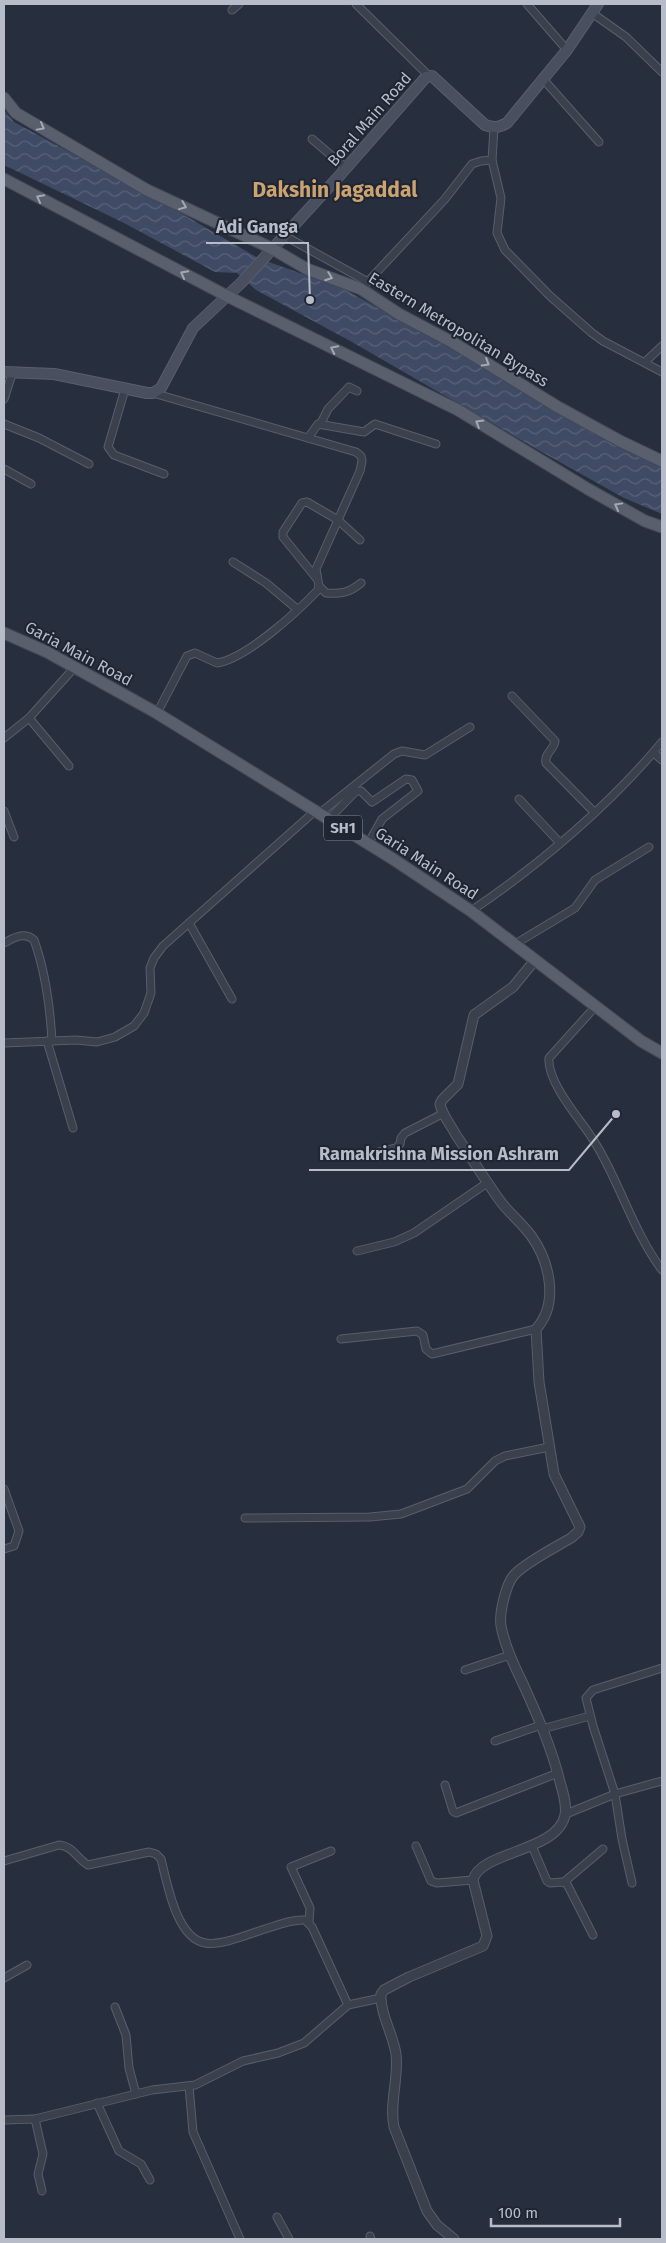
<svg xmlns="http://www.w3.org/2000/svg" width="666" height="2243" viewBox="0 0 666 2243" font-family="'Fira Sans',sans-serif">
	<defs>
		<pattern id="water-waves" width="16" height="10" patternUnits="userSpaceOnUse" patternTransform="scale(1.25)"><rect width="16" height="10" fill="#3f4a64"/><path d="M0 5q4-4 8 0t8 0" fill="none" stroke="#586279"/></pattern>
	</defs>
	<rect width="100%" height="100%" fill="#272e3d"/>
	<!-- water -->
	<polygon fill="url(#water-waves)" points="4,110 14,122 155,198 258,258 344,289 457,352 603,439 662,465 662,514 624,498 540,451 352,342 256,290 237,273 215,272 124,223 4,165"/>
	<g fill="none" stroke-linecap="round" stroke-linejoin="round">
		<!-- minor casing -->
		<g stroke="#595e6b" stroke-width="9">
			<g id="minor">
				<polyline points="356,4 428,75"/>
				<polyline points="527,4 567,50"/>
				<polyline points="232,10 239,4"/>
				<polyline points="592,13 626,37 662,72"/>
				<polyline points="543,79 599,142"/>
				<polyline points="494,128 492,160 501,198 497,233 505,250 550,296 592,333 603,341 662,372"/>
				<polyline points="312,139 346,168"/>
				<polyline points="283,235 368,282"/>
				<polyline points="361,289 445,199 472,164 481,161 492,160"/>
				<polyline points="645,362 662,346"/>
				<polyline points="125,389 108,447 114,455 164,474"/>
				<path d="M 153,393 L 356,452 L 361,456 L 362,461 L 360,471 L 316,569 L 319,586 L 318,590 C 297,612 247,658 217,663 L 195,653 L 187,656 L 157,713"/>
				<polyline points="4,399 13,371"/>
				<polyline points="321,423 328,409 349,387 357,391"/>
				<polyline points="4,424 39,438 89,464"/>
				<polyline points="308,438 318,424 364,432 375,424 436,444"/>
				<polyline points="4,469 31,484"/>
				<polyline points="233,562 266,583 297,609"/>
				<polyline points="317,579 283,537 283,532 302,503 307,502 338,520 360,540"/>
				<path d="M 319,586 L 326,593 C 341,594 349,593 361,583"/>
				<path d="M 512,696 L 555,741 C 554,750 544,753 546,763 L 594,812"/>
				<polyline points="29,718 69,766"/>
				<polyline points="4,738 29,718 74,668"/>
				<polyline points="654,753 662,760"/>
				<polyline points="519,799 559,842"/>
				<polyline points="4,811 14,837"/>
				<polyline points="320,813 394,754 402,751 425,755 470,727"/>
				<polyline points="329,819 356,791 361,791 372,802 406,779 412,780 418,791 382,819 368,844"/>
				<path d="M 471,911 C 538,866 611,804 662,742"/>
				<polyline points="189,923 232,999"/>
				<path d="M 4,943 C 14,938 24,931 34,940 C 46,973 50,1006 52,1041"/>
				<polyline points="515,944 575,908 595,880 649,847"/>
				<path d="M 595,1007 L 549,1058 C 547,1078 571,1109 583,1125 C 617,1170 629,1226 662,1270"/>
				<polyline points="47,1041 73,1128"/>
				<polyline points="4,1043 76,1040 97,1042 115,1037 134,1026 144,1013 151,993 150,968 154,958 163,946 315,811"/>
				<polyline points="358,1157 396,1148 400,1144 401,1138 405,1133 444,1113"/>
				<polyline points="357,1251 394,1242 414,1233 487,1183"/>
				<polyline points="341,1339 417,1331 423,1335 426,1349 432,1354 536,1329"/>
				<polyline points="4,1489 19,1531 14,1546 4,1549"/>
				<polyline points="245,1518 370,1517 401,1514 467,1489 495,1461 505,1456 549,1447"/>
				<polyline points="465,1670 510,1655"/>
				<polyline points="542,1729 590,1716"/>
				<polyline points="495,1741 541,1725"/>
				<polyline points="445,1785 453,1811 456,1813 558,1773"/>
				<polyline points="566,1814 615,1794 662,1781"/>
				<polyline points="416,1846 431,1881 437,1883 473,1880"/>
				<polyline points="532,1846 547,1881 550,1883 562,1882 567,1884 593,1935"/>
				<path d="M 4,1861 L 59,1845 C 73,1846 77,1859 88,1865 L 149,1852 L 156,1854 L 161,1859 C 167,1882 176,1938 205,1943 C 221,1946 249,1934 265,1929 C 278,1925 292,1919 305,1920 L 312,1927 L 348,2005 L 381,1998"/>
				<polyline points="564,1882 603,1849"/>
				<polyline points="632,1883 622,1839 615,1794 593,1726 586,1698 593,1690 662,1668"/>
				<polyline points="309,1922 310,1908 291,1867 331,1851"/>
				<polyline points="4,1978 27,1965"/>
				<polyline points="115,2007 126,2035 129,2068 136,2094"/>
				<polyline points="189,2086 193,2132 240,2239"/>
				<polyline points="97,2103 119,2151 141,2164 150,2180"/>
				<polyline points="35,2119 43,2154 38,2174 42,2191"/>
				<polyline points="4,2120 35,2119 152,2090 195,2085 243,2061 278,2053 304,2043 348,2005"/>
				<polyline points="277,2217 289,2239"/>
				<polyline points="370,2236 371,2239"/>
			</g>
		</g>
		<!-- tertiary casing -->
		<g stroke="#595e6b" stroke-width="11">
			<path id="tertiary" d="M 454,2239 L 437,2225 L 427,2211 L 394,2127 C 389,2103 399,2078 396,2054 C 393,2034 380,2014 381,1994 L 384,1990 L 409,1977 L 483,1946 L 487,1936 L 473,1880 C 480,1851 558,1852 565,1815 C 567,1805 563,1792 560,1782 C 552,1749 538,1717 524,1686 C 515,1667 505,1647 501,1626 C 499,1613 506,1584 514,1575 C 526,1562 556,1547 571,1538 L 578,1532 L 580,1527 L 554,1474 L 539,1382 L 536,1329 C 559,1304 550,1263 532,1237 C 523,1224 510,1214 501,1202 C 485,1180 471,1157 456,1135 C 451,1125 442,1115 440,1104 L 442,1100 L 458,1084 L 474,1015 L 513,987 L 535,960"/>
		</g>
		<!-- secondary casing -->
		<g stroke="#595e6b" stroke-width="12">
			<path id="secondary" d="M 4,372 L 54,374 L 147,393 L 153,393 L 161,388 L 193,328 L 242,282 L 340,175 L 426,77 L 432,76 L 485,125 C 494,128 498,128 507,123 L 567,50 L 598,4"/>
		</g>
		<!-- primary casing -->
		<g stroke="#444956" stroke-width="13">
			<g id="primary">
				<polyline points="4,98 16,113 147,190 271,248 307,269 361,289 399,314 452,342 558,407 620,441 662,461"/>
				<polyline points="4,179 227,296 458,410 588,489 645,521 662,527"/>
				<polyline points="4,633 47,652 155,712 393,859 471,911 641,1041 662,1053"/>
			</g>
		</g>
		<!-- minor -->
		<use href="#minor" stroke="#3b404d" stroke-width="7"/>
		<!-- tertiary -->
		<use href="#tertiary" stroke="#3b404d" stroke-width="9"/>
		<!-- secondary -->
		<use href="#secondary" stroke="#4a4f60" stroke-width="10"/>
		<!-- primary -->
		<use href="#primary" stroke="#595f6d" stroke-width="11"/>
	</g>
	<!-- one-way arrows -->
	<defs><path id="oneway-chevron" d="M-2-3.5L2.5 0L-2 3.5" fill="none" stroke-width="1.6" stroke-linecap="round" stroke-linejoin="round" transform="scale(1.25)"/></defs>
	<g stroke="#a4a9b6">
		<use href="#oneway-chevron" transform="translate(41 127) rotate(29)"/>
		<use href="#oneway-chevron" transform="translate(40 198) rotate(-152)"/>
		<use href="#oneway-chevron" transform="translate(183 206) rotate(22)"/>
		<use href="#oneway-chevron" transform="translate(184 274) rotate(-152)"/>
		<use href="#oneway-chevron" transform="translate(329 277) rotate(20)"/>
		<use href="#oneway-chevron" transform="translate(334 349) rotate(-154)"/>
		<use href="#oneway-chevron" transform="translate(486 363) rotate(31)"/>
		<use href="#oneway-chevron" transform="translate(479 423) rotate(-149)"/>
		<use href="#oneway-chevron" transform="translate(618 506) rotate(-151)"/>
	</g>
	<g text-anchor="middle" stroke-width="4" stroke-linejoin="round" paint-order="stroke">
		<!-- shield labels -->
		<rect fill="#202533" stroke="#8a8f9b" stroke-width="1" x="324" y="815.5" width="38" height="25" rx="4"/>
		<g font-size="15" font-weight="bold" fill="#b7bcc8">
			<text x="343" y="833">SH1</text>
		</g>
		<!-- street labels -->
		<g font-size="16" fill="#b7bcc8" stroke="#202533">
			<text transform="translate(369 119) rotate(-49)" y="6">Boral Main Road</text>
			<text transform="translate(459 329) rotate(31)" y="6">Eastern Metropolitan Bypass</text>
			<text transform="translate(79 653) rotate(28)" y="6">Garia Main Road</text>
			<text transform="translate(427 863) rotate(33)" y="6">Garia Main Road</text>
		</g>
		<!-- district labels -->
		<g font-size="21" font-weight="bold" fill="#cba370" stroke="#202533">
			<text x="335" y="197">Dakshin Jagaddal</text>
		</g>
	</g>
	<!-- callouts -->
	<path fill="none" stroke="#b7bcc8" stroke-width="2" d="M310 300L308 243H206M616 1114L569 1170H309"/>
	<g fill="#b7bcc8" stroke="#202533" stroke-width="2">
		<circle cx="310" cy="300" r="5"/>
		<circle cx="616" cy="1114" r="5"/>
	</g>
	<g font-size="18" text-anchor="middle" font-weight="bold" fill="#b7bcc8" stroke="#202533" stroke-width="4" stroke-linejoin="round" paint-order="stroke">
		<text x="257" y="233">Adi Ganga</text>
		<text x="439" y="1160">Ramakrishna Mission Ashram</text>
	</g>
	<!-- border -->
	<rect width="666" height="2243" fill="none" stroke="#b7bcc8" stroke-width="10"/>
	<!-- scale -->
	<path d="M491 2218v8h129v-8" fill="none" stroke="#b7bcc8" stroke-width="2.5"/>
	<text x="498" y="2218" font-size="15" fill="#b7bcc8" stroke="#202533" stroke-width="4" paint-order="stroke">100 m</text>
</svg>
